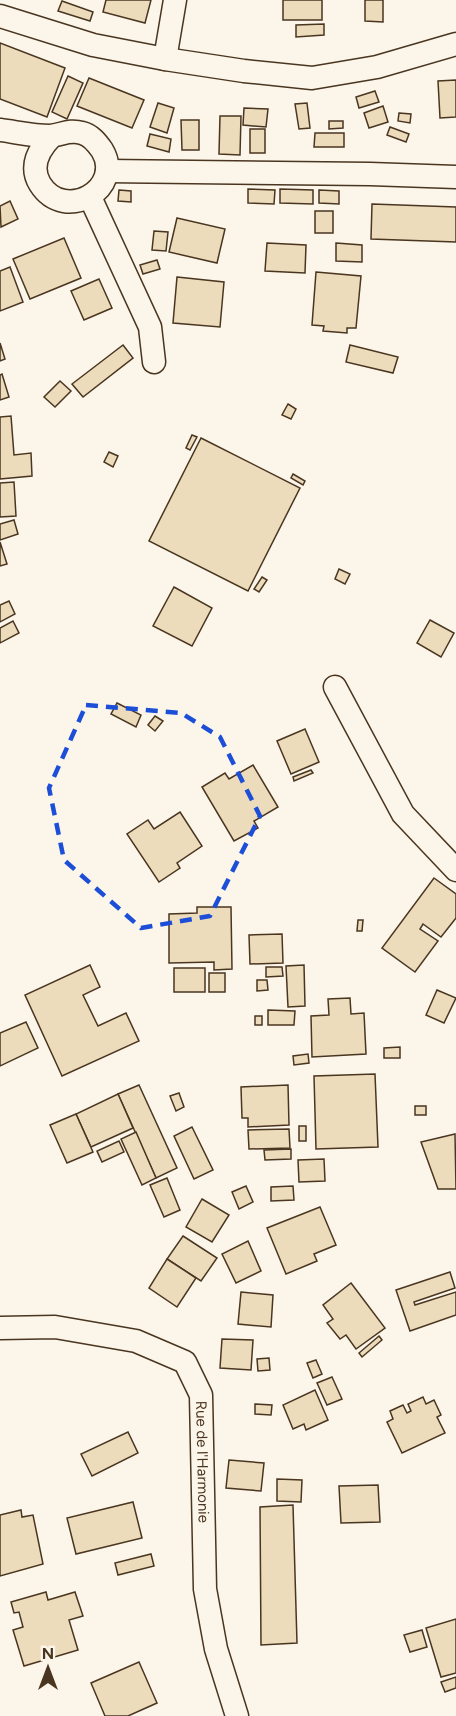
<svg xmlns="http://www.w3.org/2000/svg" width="456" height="1716" viewBox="0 0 456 1716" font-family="Figtree,sans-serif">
	<rect width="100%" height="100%" fill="#fbf6e9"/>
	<!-- building -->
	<g fill="#ecdcbc" stroke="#4a3520" stroke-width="1.5">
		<polygon points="106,0 151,0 145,23 103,12"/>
		<rect x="283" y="0" width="39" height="20"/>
		<polygon points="365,0 383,0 383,22 365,21"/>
		<polygon points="62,1 93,12 90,21 58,11"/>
		<polygon points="324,24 324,35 296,37 296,25"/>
		<polygon points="0,43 65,68 47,117 0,99"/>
		<polygon points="68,76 83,83 67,119 52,112"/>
		<polygon points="89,78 144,100 132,128 77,106"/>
		<polygon points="456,80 456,117 440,118 438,81"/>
		<polygon points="375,91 379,102 359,108 356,97"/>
		<polygon points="158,103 174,108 167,133 150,127"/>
		<polygon points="307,103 310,128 299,129 295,104"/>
		<polygon points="383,106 388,122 369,128 364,113"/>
		<polygon points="244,108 268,109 266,127 243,125"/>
		<polygon points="399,113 411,114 410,123 398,121"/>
		<polygon points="220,116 241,116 240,155 219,154"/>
		<polygon points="181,120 199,120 199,150 182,150"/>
		<polygon points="329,121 343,121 343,128 329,129"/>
		<polygon points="390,127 409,134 406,142 387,135"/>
		<rect x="250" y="129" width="15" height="24"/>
		<polygon points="315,133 344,133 344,147 314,147"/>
		<polygon points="150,134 171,139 169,152 147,146"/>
		<polygon points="248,189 275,190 274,204 248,203"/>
		<polygon points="280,189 313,190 313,204 280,203"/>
		<polygon points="119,190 131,191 131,202 118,201"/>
		<polygon points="319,190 339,191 339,204 319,203"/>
		<polygon points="10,201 18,219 1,227 0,206"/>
		<polygon points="372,204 456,207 456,242 371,239"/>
		<rect x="315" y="211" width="18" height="22"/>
		<polygon points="177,218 225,229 217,263 169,252"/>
		<polygon points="154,231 168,232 166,251 152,250"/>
		<polygon points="64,238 81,278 30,299 13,259"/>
		<polygon points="267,243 306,245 305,273 265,271"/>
		<polygon points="336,243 362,245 362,262 336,261"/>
		<polygon points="157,260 160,269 143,274 140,265"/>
		<polygon points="10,267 23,302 0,311 0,271"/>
		<polygon points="316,272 361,276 356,328 347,328 347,333 323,331 324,326 312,325"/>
		<polygon points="177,277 224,282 220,327 173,323"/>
		<polygon points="99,279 112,308 84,320 71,291"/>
		<polygon points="0,343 5,359 0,361"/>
		<polygon points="123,345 133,358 83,397 72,384"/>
		<polygon points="350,345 398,357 393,373 346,362"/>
		<polygon points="2,374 9,397 0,400 0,375"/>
		<polygon points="60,381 71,391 55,407 44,397"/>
		<polygon points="288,404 296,409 291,419 282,415"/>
		<polygon points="11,416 14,455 31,453 32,476 0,479 0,417"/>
		<polygon points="192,435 197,437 190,450 186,448"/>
		<polygon points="201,438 300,488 248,591 149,541"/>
		<polygon points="109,452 118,456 113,467 104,462"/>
		<polygon points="293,474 305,481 303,485 291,478"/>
		<polygon points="14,482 16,516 0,517 0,483"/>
		<polygon points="14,520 18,534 0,540 0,524"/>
		<polygon points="0,542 7,564 0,566"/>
		<polygon points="339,569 350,574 345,584 335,579"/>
		<polygon points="262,577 267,580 259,592 254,589"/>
		<polygon points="174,587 212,608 192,646 153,626"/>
		<polygon points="9,601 15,614 0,622 0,605"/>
		<polygon points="430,620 454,633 441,657 417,643"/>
		<polygon points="13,621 19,633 0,643 0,628"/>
		<polygon points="117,703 141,715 136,727 111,714"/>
		<polygon points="155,716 163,721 155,731 148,725"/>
		<polygon points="305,729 319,762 291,774 277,741"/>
		<polygon points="253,765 278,807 254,821 258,828 234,841 202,787 225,773 229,779"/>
		<polygon points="311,770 313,773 294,781 293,777"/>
		<polygon points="180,812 202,846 177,863 180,868 159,882 127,834 148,820 154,829"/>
		<polygon points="434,878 456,894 456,918 441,937 423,924 420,929 438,941 415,972 382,948"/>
		<polygon points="197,907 231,907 232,969 214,970 214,962 169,963 169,914 197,913"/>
		<polygon points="358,920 363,920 362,931 357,931"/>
		<polygon points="282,934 283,963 250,964 249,935"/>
		<polygon points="90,965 100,987 83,995 98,1026 126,1013 139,1041 62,1076 25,995"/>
		<polygon points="304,965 305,1006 288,1007 286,966"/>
		<polygon points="266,967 282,967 283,976 266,977"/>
		<rect x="174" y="968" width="31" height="24"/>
		<rect x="209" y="973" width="16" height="19"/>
		<polygon points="257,980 267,980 268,990 257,991"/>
		<polygon points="437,990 456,998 444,1023 426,1015"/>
		<polygon points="350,998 351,1014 364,1013 366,1054 312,1057 311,1016 329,1015 328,999"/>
		<polygon points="268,1010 295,1011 294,1025 268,1025"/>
		<rect x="255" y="1016" width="7" height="9"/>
		<polygon points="26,1022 38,1048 0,1066 0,1033"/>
		<polygon points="400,1047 400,1058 384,1058 384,1048"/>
		<polygon points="308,1054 309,1063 294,1065 293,1056"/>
		<polygon points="375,1074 378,1147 316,1149 314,1076"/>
		<polygon points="139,1085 177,1168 156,1178 118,1094"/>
		<polygon points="288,1085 289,1125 248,1127 248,1118 242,1118 241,1087"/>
		<polygon points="179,1093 184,1107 176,1111 170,1096"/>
		<polygon points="118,1094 133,1128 91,1147 76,1114"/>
		<rect x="415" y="1106" width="11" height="9"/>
		<polygon points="76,1114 93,1152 67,1163 50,1125"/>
		<rect x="299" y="1126" width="7" height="15"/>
		<polygon points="192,1127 213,1170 194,1179 174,1136"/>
		<polygon points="289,1129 290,1148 249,1149 248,1130"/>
		<polygon points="136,1132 156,1178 142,1185 121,1139"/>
		<polygon points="455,1134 456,1189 438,1189 421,1142"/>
		<polygon points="119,1141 124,1152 102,1162 97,1151"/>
		<polygon points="291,1149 291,1159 265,1160 264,1150"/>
		<polygon points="324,1159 325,1181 299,1182 298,1160"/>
		<polygon points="167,1178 180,1210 164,1217 150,1185"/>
		<polygon points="246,1186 253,1202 239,1209 232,1192"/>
		<polygon points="293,1186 294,1200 271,1201 271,1187"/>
		<polygon points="202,1199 229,1215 212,1242 186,1227"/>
		<polygon points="320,1207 336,1245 314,1254 317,1261 286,1274 267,1228"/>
		<polygon points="183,1236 217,1258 201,1281 167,1259"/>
		<polygon points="248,1241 261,1271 236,1283 222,1254"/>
		<polygon points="167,1259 196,1278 177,1307 149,1288"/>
		<polygon points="450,1272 455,1288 414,1302 415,1305 456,1292 456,1315 410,1331 396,1290"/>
		<polygon points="351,1283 385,1328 356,1349 346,1335 340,1339 327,1323 333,1319 323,1305"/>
		<polygon points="241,1292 273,1295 271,1327 238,1324"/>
		<polygon points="379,1336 382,1340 362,1357 359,1353"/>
		<polygon points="222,1339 253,1340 251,1370 220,1368"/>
		<polygon points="269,1358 270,1370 258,1371 257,1359"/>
		<polygon points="316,1360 322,1374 313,1378 307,1363"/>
		<polygon points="332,1377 342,1399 327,1405 317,1383"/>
		<polygon points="315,1390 328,1420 306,1430 304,1424 293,1429 283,1405"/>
		<polygon points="423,1397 426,1404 434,1400 441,1415 437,1417 445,1433 402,1453 387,1422 393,1419 390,1411 403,1405 407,1413 411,1411 408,1404"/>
		<polygon points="255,1404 272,1405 271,1415 255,1414"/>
		<polygon points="128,1432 138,1453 92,1476 81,1454"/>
		<polygon points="229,1460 264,1463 261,1491 226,1488"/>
		<polygon points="277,1479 302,1480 301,1502 277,1501"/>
		<polygon points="378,1485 380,1522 341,1523 339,1486"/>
		<polygon points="133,1502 142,1538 76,1554 67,1518"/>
		<polygon points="293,1505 297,1643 261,1645 260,1507"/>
		<polygon points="21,1510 22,1517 33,1515 43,1564 0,1576 0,1515"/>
		<polygon points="151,1554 154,1566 118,1575 115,1563"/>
		<polygon points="46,1592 48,1600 75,1592 83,1616 69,1620 78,1650 24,1666 13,1630 23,1627 19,1612 14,1613 11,1602"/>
		<polygon points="456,1619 456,1673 441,1677 426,1628"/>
		<polygon points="422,1630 427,1647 410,1652 404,1635"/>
		<polygon points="139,1662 157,1703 128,1716 105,1716 91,1683"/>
		<polygon points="456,1677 456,1688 445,1692 441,1682"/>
	</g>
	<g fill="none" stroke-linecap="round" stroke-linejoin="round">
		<!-- street casing -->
		<g stroke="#4a3520" stroke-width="25">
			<g id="street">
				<polyline points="0,16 93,45 165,59 244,71 312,78 377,67 456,44"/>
				<polyline points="165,59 175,0"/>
				<path d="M 0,130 C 16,132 34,136 50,136 C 62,135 69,129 82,133 C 91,135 97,143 102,150 C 125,188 65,224 40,184 C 29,166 39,149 52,136"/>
				<polyline points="107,171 370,174 456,177"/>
				<polyline points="90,197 150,327 154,362"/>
				<polyline points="335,687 403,814 456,870"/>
				<path id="s1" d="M 0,1328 L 55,1327 L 136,1341 L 185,1362 L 201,1395 L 205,1589 L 216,1649 L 237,1716"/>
			</g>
		</g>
		<!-- street -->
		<use href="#street" stroke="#fbf6e9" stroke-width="22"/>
	</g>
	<!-- marked area -->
	<path fill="none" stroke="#1d4ed8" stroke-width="4.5" stroke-dasharray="12 8" stroke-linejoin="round" d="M 86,705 L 181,713 L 220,737 L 260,816 L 210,916 L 141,928 L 64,860 L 49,788 Z"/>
	<g text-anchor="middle" stroke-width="4.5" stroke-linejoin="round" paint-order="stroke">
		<!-- street labels -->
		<g font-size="15" fill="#4a3520" stroke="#fbf6e9">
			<text dy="5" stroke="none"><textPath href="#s1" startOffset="294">Rue de l'Harmonie</textPath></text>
		</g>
	</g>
	<!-- north arrow -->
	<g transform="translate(48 1668)" stroke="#fbf6e9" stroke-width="4.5" paint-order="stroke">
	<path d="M0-4.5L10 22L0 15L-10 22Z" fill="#4a3520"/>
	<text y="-9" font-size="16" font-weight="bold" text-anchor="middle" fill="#4a3520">N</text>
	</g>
</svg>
